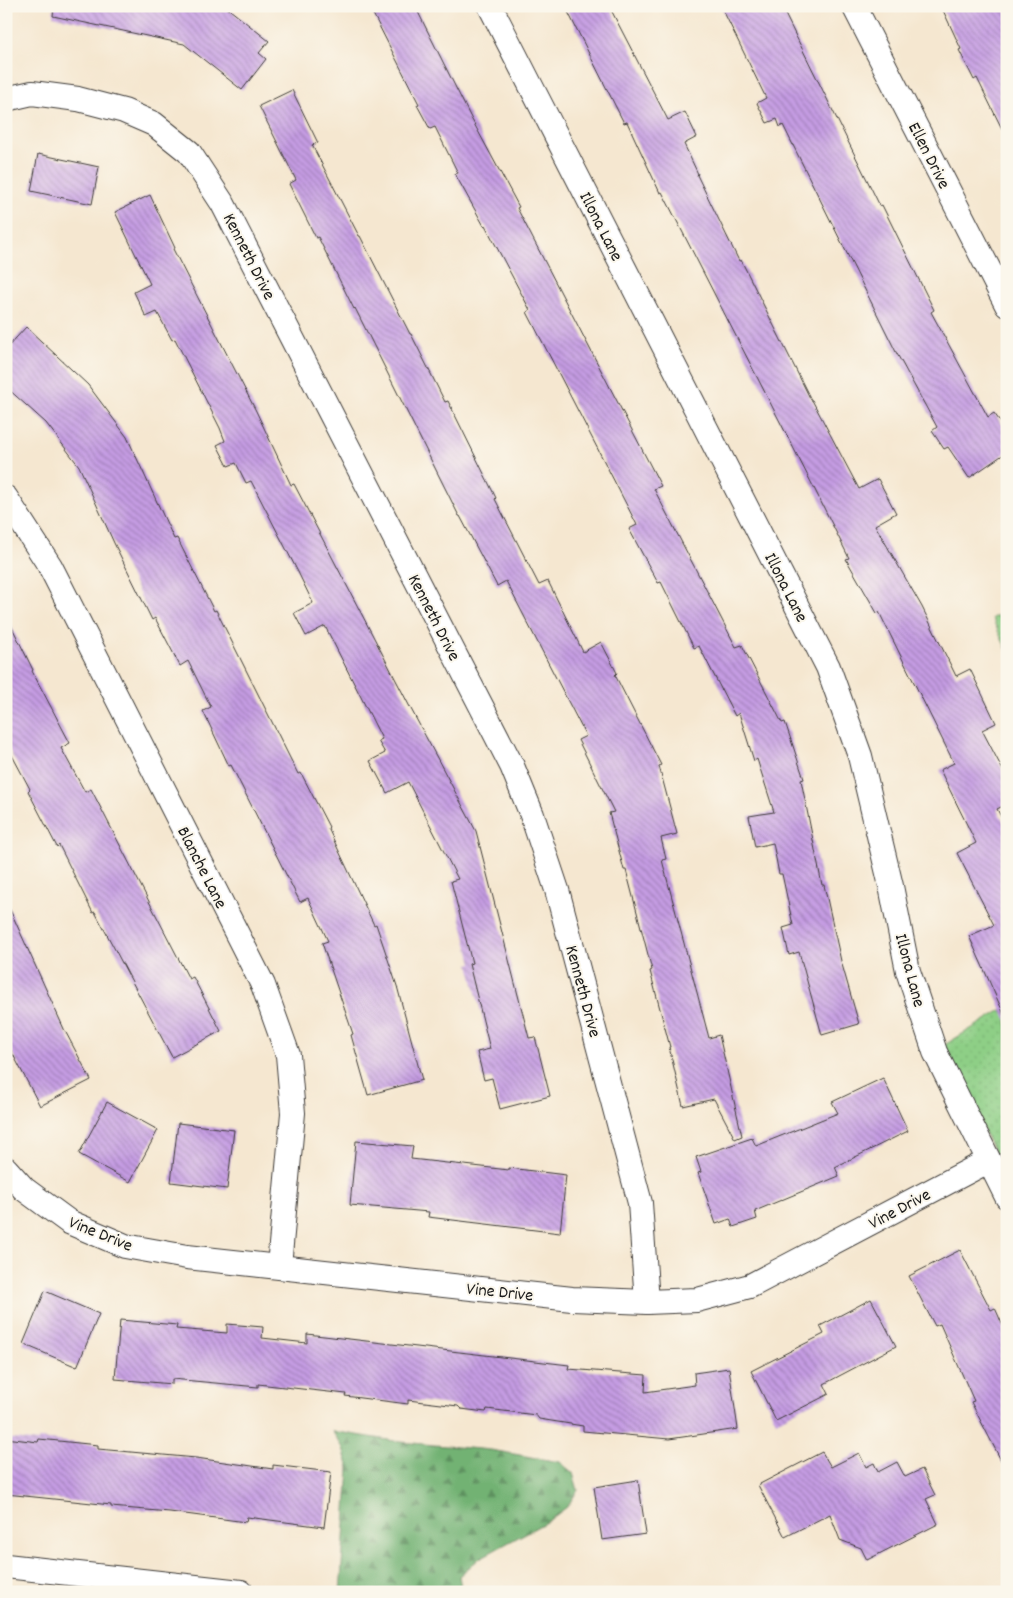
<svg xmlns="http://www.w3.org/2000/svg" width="1013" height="1598" viewBox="0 0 1013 1598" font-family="Dekko,sans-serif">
	<defs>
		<pattern id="green-dots" width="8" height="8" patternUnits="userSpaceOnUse" patternTransform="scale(1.25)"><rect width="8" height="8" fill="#8ecf86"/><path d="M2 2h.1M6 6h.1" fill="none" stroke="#7ab173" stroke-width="1.8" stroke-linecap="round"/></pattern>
		<pattern id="forest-firs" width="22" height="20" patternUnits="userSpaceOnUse" patternTransform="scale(1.25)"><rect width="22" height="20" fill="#72b273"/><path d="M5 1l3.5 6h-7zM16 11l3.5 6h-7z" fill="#5d905e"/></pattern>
		<pattern id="building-back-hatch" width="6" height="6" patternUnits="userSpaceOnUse" patternTransform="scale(1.25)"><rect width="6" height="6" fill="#c59ce3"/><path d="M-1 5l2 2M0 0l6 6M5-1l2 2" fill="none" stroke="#9f7eb7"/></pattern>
	</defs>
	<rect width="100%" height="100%" fill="#fbf7ec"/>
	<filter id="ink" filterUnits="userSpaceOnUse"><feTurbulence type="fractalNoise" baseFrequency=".02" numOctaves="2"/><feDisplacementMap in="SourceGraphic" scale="10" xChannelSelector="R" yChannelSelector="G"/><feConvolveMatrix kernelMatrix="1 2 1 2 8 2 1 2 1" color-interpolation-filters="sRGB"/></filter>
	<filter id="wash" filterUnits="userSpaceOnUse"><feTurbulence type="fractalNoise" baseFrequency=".0096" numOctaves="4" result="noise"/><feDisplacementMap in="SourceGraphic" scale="20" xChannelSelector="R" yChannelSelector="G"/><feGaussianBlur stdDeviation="1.12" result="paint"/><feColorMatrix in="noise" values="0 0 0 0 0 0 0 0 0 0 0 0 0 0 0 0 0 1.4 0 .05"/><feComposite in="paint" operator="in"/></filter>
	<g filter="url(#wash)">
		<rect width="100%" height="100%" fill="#f5e7d0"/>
		<!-- green -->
		<g fill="url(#green-dots)" stroke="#557651">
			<polygon points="1007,611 1007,650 992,618"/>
			<polygon points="1007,1007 1007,1177 941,1047"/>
		</g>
		<!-- forest -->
		<polygon fill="url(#forest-firs)" stroke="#476748" points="332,1431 401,1442 491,1450 560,1462 573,1473 578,1490 567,1507 548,1521 480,1558 459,1576 462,1592 340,1592 349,1468 342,1446"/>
		<g id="blocks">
			<!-- building -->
			<g fill="url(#building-back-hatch)">
				<polygon points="54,6 225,6 269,41 259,53 266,59 242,90 184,44 53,16"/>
				<polygon points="369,6 415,6 471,118 519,207 517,208 661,486 654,489 736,647 742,645 782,723 785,722 804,779 801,780 822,885 824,885 841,961 859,1024 822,1035 799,952 789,955 783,928 793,925 782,874 779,874 773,843 755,847 749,816 774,812 757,759 754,761 739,713 735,716 699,646 694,648 661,582 658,583 629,529 637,525 527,312 530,310 485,225 484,226 455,174 458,173 435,127 430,129 417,105 419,104"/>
				<polygon points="565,6 609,6 668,120 685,112 697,137 684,144 698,174 697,175 739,261 741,260 811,400 812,400 859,489 878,479 896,513 875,525 922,607 956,676 970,669 996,723 982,730 1007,778 1007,804 997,809 1007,828 1007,1021 969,936 994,925 957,853 976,843 940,770 954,763 879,612 877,613 846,559 849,558 814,488 662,192 660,193 627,122 624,123"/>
				<polygon points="721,6 781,6 880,206 882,205 934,310 931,312 988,417 994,413 1007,431 1007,452 969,478 948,447 944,449 932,431 937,427 896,352 783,125 780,127 777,119 767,123 757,103 766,98"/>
				<polygon points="941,6 1007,6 1007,139 977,78 974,80 959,50 961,49"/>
				<polygon points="292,90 318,143 312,145 359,236 360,236 410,334 411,334 445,402 448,401 496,498 495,499 539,585 548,581 583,652 601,642 617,673 615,675 661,765 659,766 677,834 661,838 666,859 662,860 709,1038 719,1035 742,1136 735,1139 714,1099 683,1106 669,1047 670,1047 650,971 652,970 626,870 624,870 609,813 614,812 578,740 586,736 506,581 497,586 460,516 459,516 355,308 354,309 318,237 316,238 289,184 296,180 259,106"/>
				<polygon points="38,154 99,167 92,204 31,191"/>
				<polygon points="150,195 175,248 173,249 256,411 291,485 294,484 411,709 476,831 529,1038 535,1037 550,1096 500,1109 492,1078 484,1080 477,1052 490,1049 469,964 472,963 451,881 458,879 408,782 387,793 370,761 385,753 378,741 382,739 367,709 325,626 306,636 294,613 313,603 298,572 251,481 246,483 236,463 228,466 217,445 225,441 220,428 175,339 172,340 157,312 146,317 134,292 150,284 115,212"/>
				<polygon points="26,327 88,385 127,437 174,539 177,538 214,611 216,610 298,774 301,773 329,827 328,828 374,925 376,924 397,986 422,1080 368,1095 351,1035 353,1034 322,943 328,941 308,898 300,902 231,765 229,766 203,711 211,707 188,661 180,666 155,618 152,620 114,543 79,466 46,423 6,387 6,349"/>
				<polygon points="6,615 33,670 32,671 70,743 61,748 85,792 91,789 189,979 193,977 221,1031 172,1057 95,912 93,913 59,845 57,847 28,791 30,789 6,744"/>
				<polygon points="6,901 64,1029 91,1080 40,1106 6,1041"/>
				<polygon points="883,1078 908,1131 835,1167 839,1176 755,1211 757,1219 733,1227 730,1219 716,1224 698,1173 701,1172 696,1157 752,1138 756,1146 838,1113 832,1102"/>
				<polygon points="107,1102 158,1130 130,1182 79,1154"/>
				<polygon points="178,1123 234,1130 227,1189 171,1182"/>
				<polygon points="356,1141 413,1146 411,1159 509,1170 509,1168 566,1175 560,1233 428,1217 429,1212 350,1205"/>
				<polygon points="960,1250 991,1310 995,1308 1007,1335 1007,1472 971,1402 974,1401 940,1324 935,1326 909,1276"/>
				<polygon points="45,1291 99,1314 77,1367 23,1344"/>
				<polygon points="871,1299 896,1346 824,1384 829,1394 776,1421 751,1371 824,1334 820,1326"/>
				<polygon points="120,1320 177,1325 176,1329 227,1333 227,1324 263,1327 262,1338 307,1343 307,1334 569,1365 568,1369 646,1375 645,1392 695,1385 694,1373 729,1368 738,1429 669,1439 583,1431 583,1426 539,1419 536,1415 487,1409 486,1412 461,1409 458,1406 408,1400 408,1404 345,1396 346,1394 258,1384 258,1387 172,1379 172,1384 115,1379"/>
				<polygon points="6,1438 38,1442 39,1439 98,1445 98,1449 196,1458 273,1469 273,1465 331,1472 324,1527 247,1517 246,1522 170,1512 111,1507 111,1505 6,1494"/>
				<polygon points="822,1452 831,1467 859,1453 866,1467 874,1463 878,1472 897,1462 905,1477 922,1469 935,1495 926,1499 938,1524 867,1560 861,1548 840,1540 830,1514 785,1537 758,1485"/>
				<polygon points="638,1480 646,1534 602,1540 594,1487"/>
			</g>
		</g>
	</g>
	<g filter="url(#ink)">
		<use href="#blocks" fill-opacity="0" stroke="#3d3a37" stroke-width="1"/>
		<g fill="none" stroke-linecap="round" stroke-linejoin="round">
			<!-- street casing -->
			<g stroke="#3d3a37" stroke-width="26">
				<g id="street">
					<polyline points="490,6 828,667 860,756 891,886 908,971 935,1052 1007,1197"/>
					<polyline points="854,6 1007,305"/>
					<polyline points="6,99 32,93 78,99 124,111 154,124 189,152 223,204 512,766 532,815 557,890 640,1203 647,1302"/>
					<polyline points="6,498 50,566 263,985 288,1055 293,1113 279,1266"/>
					<polyline points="6,1169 24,1189 69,1222 125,1246 187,1257 572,1299 647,1302 697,1300 750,1286 988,1161"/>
					<polyline points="6,1566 241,1592"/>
				</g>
			</g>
			<!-- street -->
			<use href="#street" stroke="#fff" stroke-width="24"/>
		</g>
	</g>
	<g text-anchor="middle" stroke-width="4" stroke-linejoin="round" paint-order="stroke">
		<!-- street labels -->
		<g font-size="18" fill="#1c1c1c" stroke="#fbf7ec">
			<text transform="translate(930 155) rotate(63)" y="6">Ellen Drive</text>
			<text transform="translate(602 226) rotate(63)" y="6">Illona Lane</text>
			<text transform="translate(250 256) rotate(63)" y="6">Kenneth Drive</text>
			<text transform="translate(787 587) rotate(63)" y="6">Illona Lane</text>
			<text transform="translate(435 617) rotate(63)" y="6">Kenneth Drive</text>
			<text transform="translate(203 867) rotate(63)" y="6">Blanche Lane</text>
			<text transform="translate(911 970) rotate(75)" y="6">Illona Lane</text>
			<text transform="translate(584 991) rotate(75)" y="6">Kenneth Drive</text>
			<text transform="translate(899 1208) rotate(-28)" y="6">Vine Drive</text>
			<text transform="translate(101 1233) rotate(22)" y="6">Vine Drive</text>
			<text transform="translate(500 1291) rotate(6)" y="6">Vine Drive</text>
		</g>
	</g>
	<!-- margin -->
	<rect width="1013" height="1598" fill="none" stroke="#fbf7ec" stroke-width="25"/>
</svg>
